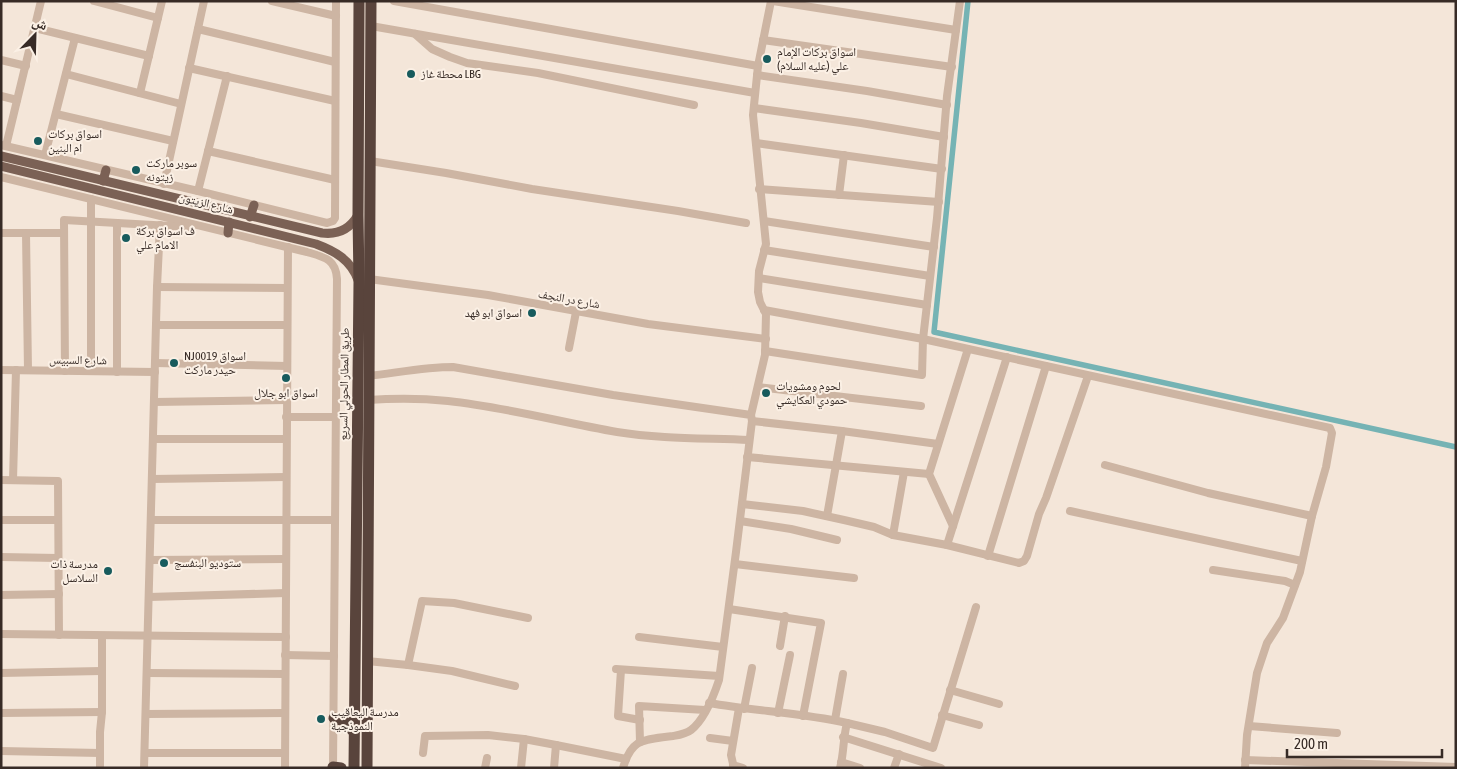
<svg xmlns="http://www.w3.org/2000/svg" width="1457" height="769" viewBox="0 0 1457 769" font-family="'Asap Condensed','Noto Naskh Arabic',sans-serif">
	<rect width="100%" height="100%" fill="#f4e6d9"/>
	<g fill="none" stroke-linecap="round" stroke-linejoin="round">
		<!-- canal -->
		<polyline stroke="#75b3b4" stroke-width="5.5" points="968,1 934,332 1456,447"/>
		<!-- minor -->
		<g stroke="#cdb5a3" stroke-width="8">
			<polyline points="94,1 158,18"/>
			<polyline points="272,1 336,16"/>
			<polyline points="394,1 758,66"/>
			<polyline points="773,1 956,30"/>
			<polyline points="371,26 755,93"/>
			<polyline points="35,28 149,56"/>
			<polyline points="198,29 335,62"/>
			<polyline points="415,34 432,49 450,57 467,63 538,73 694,105"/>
			<polyline points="763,40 952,67"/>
			<polyline points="1,60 26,66"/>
			<polyline points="189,68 335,101"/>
			<polyline points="66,74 181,104"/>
			<polyline points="757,75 867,91 947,105"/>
			<polyline points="140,93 162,1"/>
			<polyline points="1,96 17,100"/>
			<polyline points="754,108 861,123 944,137"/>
			<polyline points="56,114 173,141"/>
			<polyline points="756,143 942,169"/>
			<polyline points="1,145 198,191 327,223 333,221 335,218 335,215 336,1"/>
			<polyline points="6,146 41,1"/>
			<polyline points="208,151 335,180"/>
			<polyline points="45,155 75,38"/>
			<polyline points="370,161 446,173 532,189 678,211 746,223"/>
			<path d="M 1,177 L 307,252 C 324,257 336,259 337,279 L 333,768"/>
			<polyline points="164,184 204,1"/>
			<polyline points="759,189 939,202"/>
			<polyline points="198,191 227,76"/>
			<polyline points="839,195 844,155"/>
			<polyline points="91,199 91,371"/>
			<polyline points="764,221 934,247"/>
			<polyline points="1,233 64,233"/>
			<polyline points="26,233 28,370"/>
			<polyline points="764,250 930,276"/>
			<polyline points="759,278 927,305"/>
			<polyline points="369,279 488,295 648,324 766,339"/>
			<polyline points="157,287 287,288"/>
			<polyline points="764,310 923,339 1330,428 1332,433 1326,467 1312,516 1300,572 1283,618 1267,643 1257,673 1247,735 1245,768"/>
			<polyline points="156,325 287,325"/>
			<polyline points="569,348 576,312"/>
			<polyline points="765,351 922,375 923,339 937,218 947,96 960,1"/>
			<polyline points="155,363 287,366"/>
			<polyline points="1,370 155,372"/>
			<polyline points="65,371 64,220 189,227"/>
			<polyline points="117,372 117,223"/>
			<path d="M 368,376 C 396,373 425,367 453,367 L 613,395 L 751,415 L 752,421 L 736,552 L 719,680 C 714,695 704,720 691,730 C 686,734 679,735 673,736 C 645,740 632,737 623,768"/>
			<polyline points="758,387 921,406"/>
			<path d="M 368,400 C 395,398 421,398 448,401 C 505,407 560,422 617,432 C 660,439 705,438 749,440"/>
			<polyline points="154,402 286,400"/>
			<polyline points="751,415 765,355 766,314 760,302 758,292 759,271 766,244 753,115 758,66 771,1"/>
			<polyline points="286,417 336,417"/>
			<polyline points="752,421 842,431 938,444"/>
			<polyline points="153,439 286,439"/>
			<polyline points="747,457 929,474"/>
			<polyline points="1105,465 1208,493 1312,516"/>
			<polyline points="152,479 286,477"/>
			<polyline points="1,480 58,481 59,635"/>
			<polyline points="13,480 16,370"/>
			<polyline points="742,504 803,511 844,520 874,527 893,535 947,545 1019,563 1024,561 1027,556 1039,514 1046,498 1088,376"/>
			<polyline points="1070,511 1302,561"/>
			<polyline points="827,516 842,431"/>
			<polyline points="1,520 58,520"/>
			<polyline points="151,520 335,520"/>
			<polyline points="740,521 791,529 837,540"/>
			<polyline points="953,526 929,474 968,349"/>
			<polyline points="893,535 904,472"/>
			<polyline points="947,545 1007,357"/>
			<polyline points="988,556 1046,366"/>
			<polyline points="1,557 58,558"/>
			<polyline points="150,560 286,559"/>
			<polyline points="735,564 854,578"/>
			<polyline points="1213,570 1285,581 1295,585"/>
			<polyline points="1,595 59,594"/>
			<polyline points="149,597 286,593"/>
			<polyline points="729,609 821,623 803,716"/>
			<polyline points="1,634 286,637"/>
			<polyline points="639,637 723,647"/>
			<polyline points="780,646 785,616"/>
			<polyline points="285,655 334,656"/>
			<polyline points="367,661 408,665 452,671 515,686"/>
			<polyline points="408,665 422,601 454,603 528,618"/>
			<polyline points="616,669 719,676"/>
			<polyline points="621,670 618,716 640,720"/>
			<polyline points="1,673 101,671"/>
			<polyline points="147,673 285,674"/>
			<polyline points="950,690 999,704"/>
			<path d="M 709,703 C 755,711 802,713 847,723 C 843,738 844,753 840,768"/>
			<polyline points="744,709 752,668"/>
			<polyline points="1,713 102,712"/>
			<polyline points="778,713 790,655"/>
			<polyline points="146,714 285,713"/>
			<polyline points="942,715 979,725"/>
			<polyline points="835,720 843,674"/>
			<polyline points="847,723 885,732 933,748 976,607"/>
			<polyline points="1249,726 1337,733"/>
			<polyline points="843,737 941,768"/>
			<polyline points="710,738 733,741"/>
			<polyline points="640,742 639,706 705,710"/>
			<polyline points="1,751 100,753"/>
			<polyline points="145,753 285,753"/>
			<polyline points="423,753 425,736 488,735 524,739 556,745 626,759"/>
			<polyline points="1245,760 1456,767"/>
			<polyline points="841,762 860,768"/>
			<polyline points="733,765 743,768"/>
			<polyline points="100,768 100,732 102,712 102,636"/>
			<polyline points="144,768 157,287 160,225"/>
			<polyline points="285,768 288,247"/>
			<polyline points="485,768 487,758"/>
			<polyline points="521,768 524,739"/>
			<polyline points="554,768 556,745"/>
			<polyline points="734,768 731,755 739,708"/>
			<polyline points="894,768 899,754"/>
		</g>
		<!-- major -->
		<g stroke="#7b6155" stroke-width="9">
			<path d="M 1,156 L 322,233 C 338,235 350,229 358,215"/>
			<path d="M 1,166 L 316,244 C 335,251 351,260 358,280"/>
			<polyline points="103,181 106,170"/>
			<polyline points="250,217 254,205"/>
			<polyline points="228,233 229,222"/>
		</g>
		<!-- highway -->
		<g stroke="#59443c" stroke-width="11">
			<polyline points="334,718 344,721 354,732"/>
			<polyline points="333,767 341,768"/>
			<polyline points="354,768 359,282 358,215 359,1"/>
			<polyline points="367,768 371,1"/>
		</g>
	</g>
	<!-- markers -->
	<g fill="#175b5d" stroke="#fbf0e5" stroke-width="2">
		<circle cx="767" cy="59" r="5"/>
		<circle cx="411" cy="74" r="5"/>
		<circle cx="38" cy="141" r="5"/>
		<circle cx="136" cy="170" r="5"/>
		<circle cx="126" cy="238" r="5"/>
		<circle cx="532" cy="313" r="5"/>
		<circle cx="174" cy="363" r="5"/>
		<circle cx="286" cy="378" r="5"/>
		<circle cx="766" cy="393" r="5"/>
		<circle cx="164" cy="563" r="5"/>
		<circle cx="108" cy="571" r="5"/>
		<circle cx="321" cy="719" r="5"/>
	</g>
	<g text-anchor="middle" stroke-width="4" stroke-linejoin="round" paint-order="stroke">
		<!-- poi labels -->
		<g font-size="12" fill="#372b26" stroke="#fbf0e5" text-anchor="start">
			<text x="777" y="56">اسواق بركات الإمام<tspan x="777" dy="14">علي (عليه السلام)</tspan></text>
			<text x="421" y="78">محطة غاز LBG</text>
			<text x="48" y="138">اسواق بركات<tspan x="48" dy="14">ام البنين</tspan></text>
			<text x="146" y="167">سوبر ماركت<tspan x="146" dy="14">زيتونه</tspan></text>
			<text x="136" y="235">ف اسواق بركة<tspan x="136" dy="14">الامام علي</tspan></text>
			<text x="522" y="317" text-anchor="end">اسواق ابو فهد</text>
			<text x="184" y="360">NJ0019 اسواق<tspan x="184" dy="14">حيدر ماركت</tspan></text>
			<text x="776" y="390">لحوم ومشويات<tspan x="776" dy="14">حمودي العكايشي</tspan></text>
			<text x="286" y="397" text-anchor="middle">اسواق ابو جلال</text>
			<text x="174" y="567">ستوديو البنفسج</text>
			<text x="98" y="568" text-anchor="end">مدرسة ذات<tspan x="98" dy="14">السلاسل</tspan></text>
			<text x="331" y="716">مدرسة اليعاقيب<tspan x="331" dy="14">النموذجية</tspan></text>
		</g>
		<!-- street labels -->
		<g font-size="12" fill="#372b26" stroke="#fbf0e5">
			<text transform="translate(206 203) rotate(14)" y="4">شارع الزيتون</text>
			<text transform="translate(569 299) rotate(10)" y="4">شارع در النجف</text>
			<text transform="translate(78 360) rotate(1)" y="4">شارع السبيس</text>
			<text transform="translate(344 384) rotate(-89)" y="4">طريق المطار الحولي السريع</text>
		</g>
	</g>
	<!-- border -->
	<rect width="1457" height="769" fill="none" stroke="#372b26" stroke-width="5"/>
	<!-- north arrow -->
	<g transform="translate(35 35) rotate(23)" stroke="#fbf0e5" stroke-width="4" paint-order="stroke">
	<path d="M0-4L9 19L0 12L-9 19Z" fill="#372b26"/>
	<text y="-8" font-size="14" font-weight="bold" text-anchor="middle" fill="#372b26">ش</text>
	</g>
	<!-- scale -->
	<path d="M1287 749v8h155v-8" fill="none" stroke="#372b26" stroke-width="2.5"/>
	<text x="1294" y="749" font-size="15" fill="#372b26" stroke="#fbf0e5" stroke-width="4" paint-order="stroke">200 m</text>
</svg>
